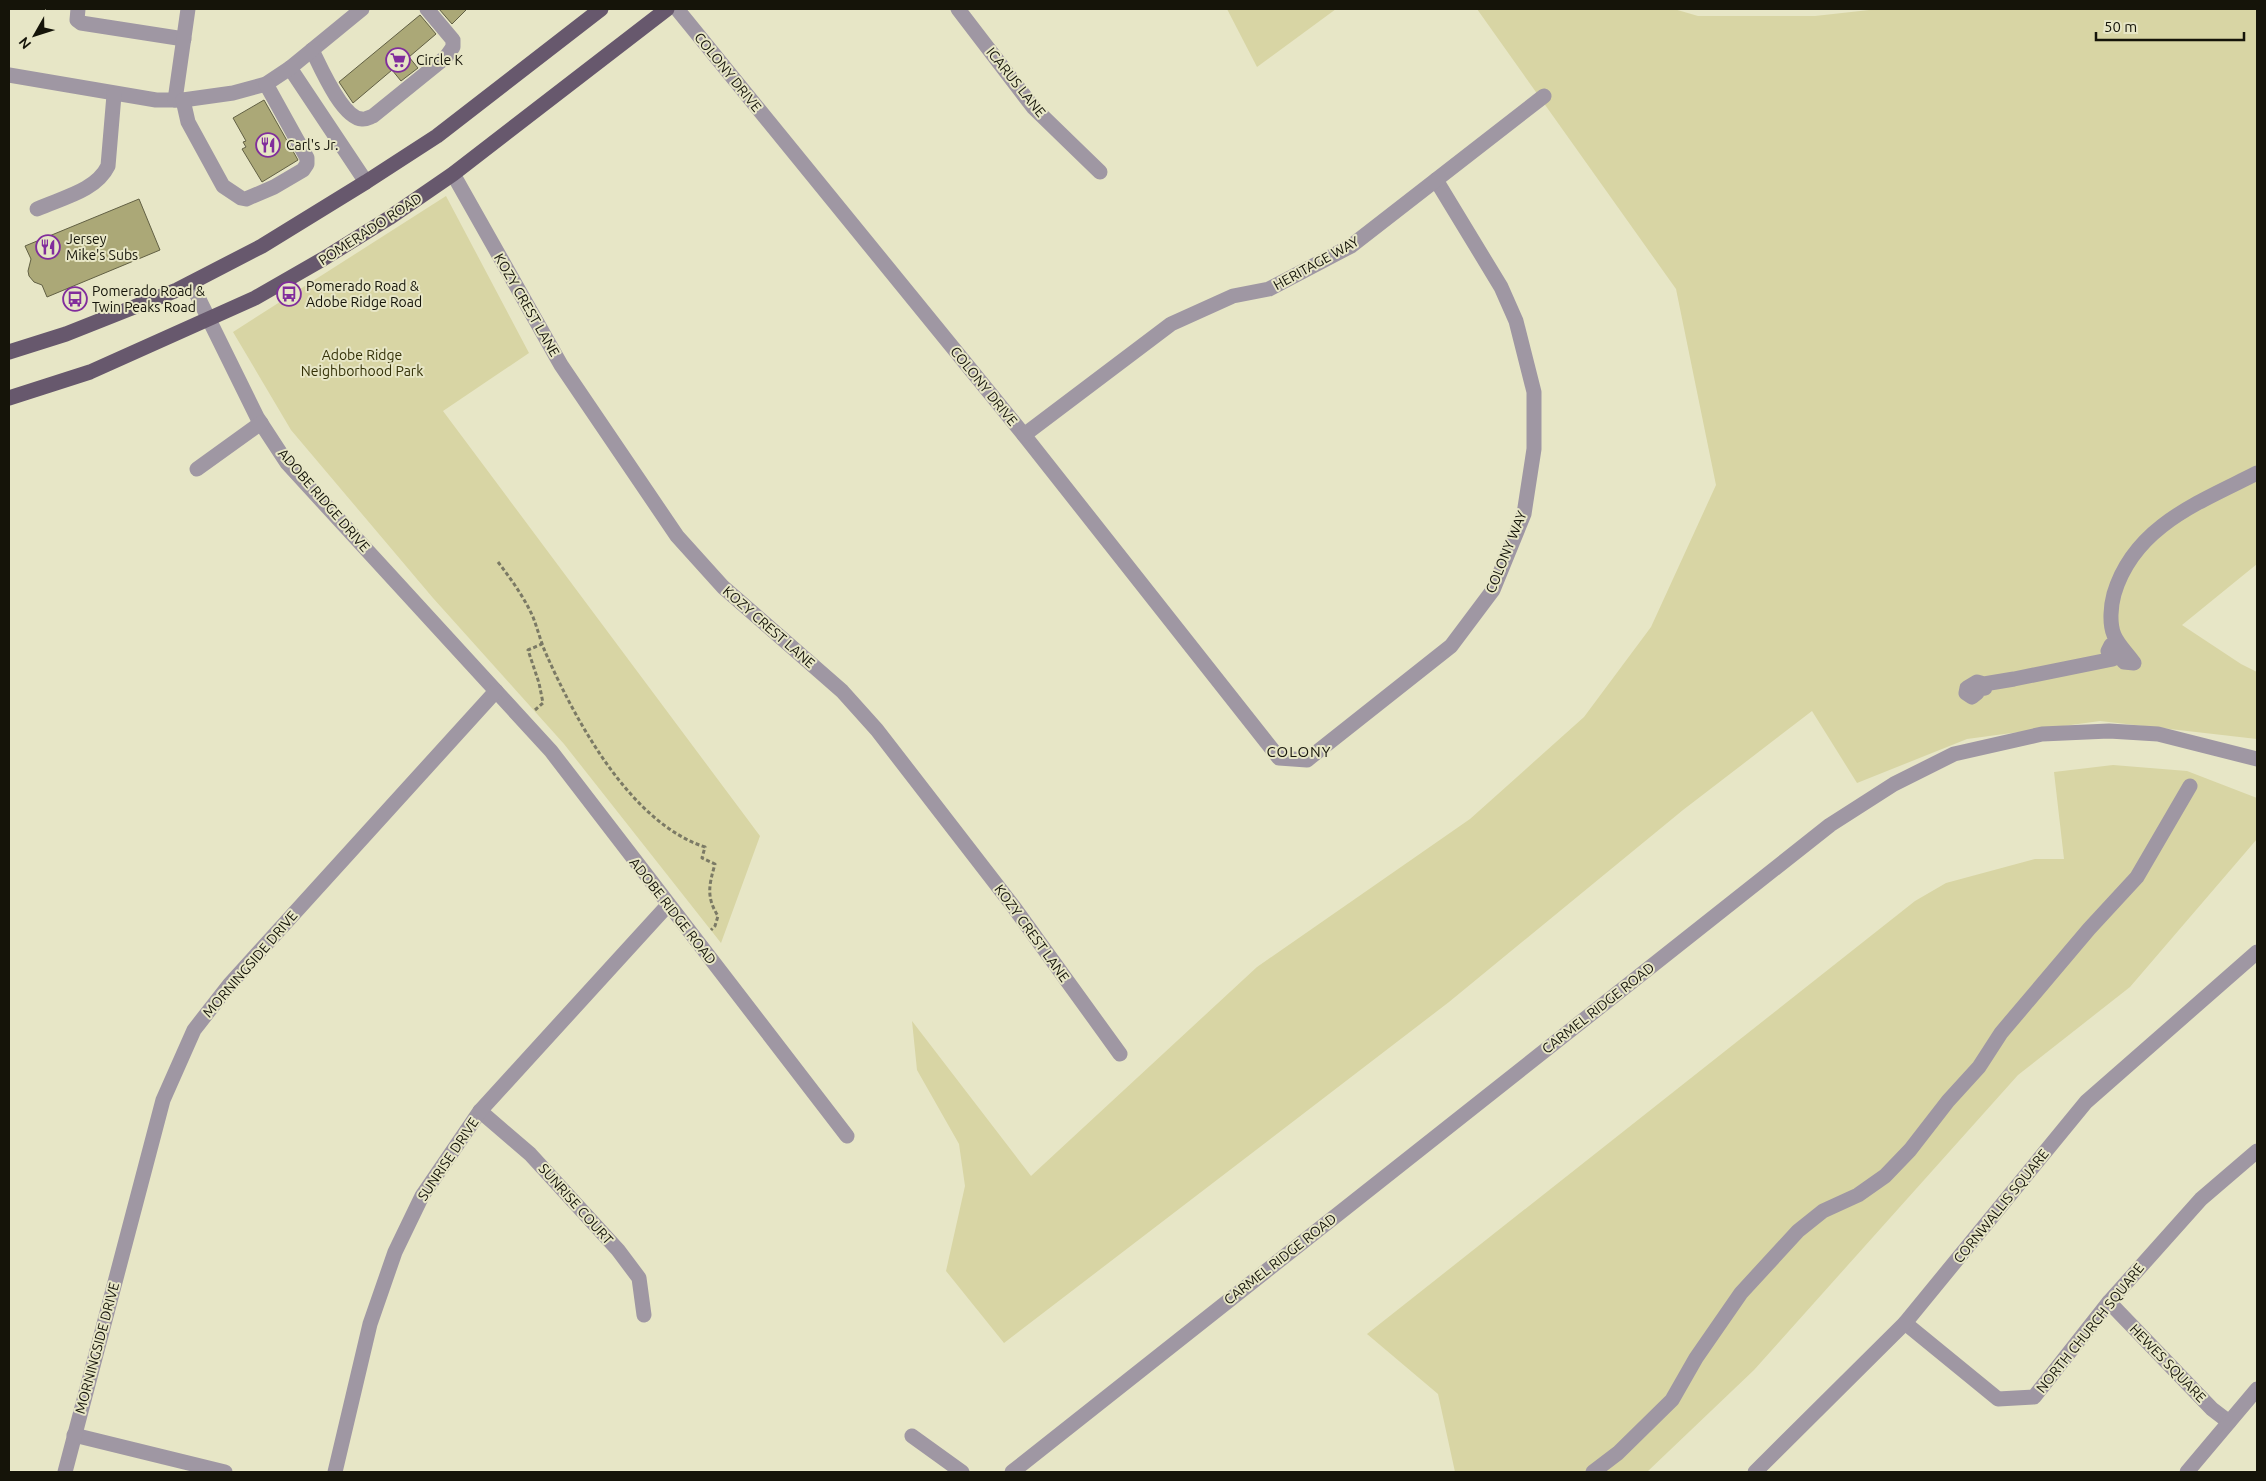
<svg xmlns="http://www.w3.org/2000/svg" width="2266" height="1481" viewBox="0 0 2266 1481" font-family="Ubuntu,sans-serif">
	<rect width="100%" height="100%" fill="#e7e6c6"/>
	<!-- green -->
	<g fill="#d8d5a4">
		<polygon points="1227,9 1336,9 1257,67"/>
		<polygon points="1477,9 1674,9 1698,16 1815,16 1878,9 2257,9 2257,564 2182,625 2241,664 2257,672 2257,739 2100,721 1967,739 1857,783 1812,711 1683,810 1449,1002 1004,1343 946,1271 965,1186 959,1144 917,1070 912,1021 1031,1176 1257,967 1470,819 1584,717 1651,627 1716,485 1676,289"/>
		<polygon points="446,196 529,353 443,411 760,836 721,943 564,744 433,598 291,430 233,332"/>
		<polygon points="2113,765 2187,771 2257,798 2257,839 2130,987 2018,1075 1754,1370 1647,1472 1455,1472 1438,1394 1367,1334 1915,901 1946,883 2035,859 2064,859 2054,772"/>
	</g>
	<!-- building -->
	<g fill="#aba877" stroke="#626044">
		<polygon points="439,9 467,9 452,24"/>
		<polygon points="420,15 436,34 409,57 418,68 401,81 392,70 353,103 339,82"/>
		<polygon points="264,100 298,160 262,182 242,149 246,147 243,142 246,141 233,118"/>
		<polygon points="139,199 160,250 47,297 42,285 34,282 29,276 28,271 31,259 25,246"/>
	</g>
	<g fill="none" stroke-linecap="round" stroke-linejoin="round">
		<!-- path -->
		<g stroke="#7b7a65" stroke-width="3" stroke-dasharray="4 2.5" stroke-linecap="butt">
			<path d="M 498,562 C 511,579 524,597 533,617 C 538,630 541,643 547,656 C 577,723 631,823 705,847 L 702,858 L 715,864 C 709,885 706,897 718,916 L 715,926 L 711,930"/>
			<polyline points="535,710 543,703 539,683 528,650 542,644"/>
		</g>
		<!-- minor -->
		<g stroke="#9f97a3" stroke-width="15">
			<polyline points="78,9 77,20 81,23 184,39"/>
			<polyline points="677,9 1024,435 1279,758 1307,760 1451,646 1493,590 1524,514 1534,449 1534,392 1516,321 1501,287 1436,180"/>
			<polyline points="958,9 1033,107 1100,172"/>
			<path d="M 312,50 C 320,66 342,118 362,119 C 365,120 370,117 373,116 L 446,57 L 453,47 L 453,40 L 427,9"/>
			<polyline points="290,68 366,182"/>
			<polyline points="9,75 156,100 183,100 233,93 266,84 290,68 362,9"/>
			<polyline points="175,100 188,9"/>
			<polyline points="183,100 188,122 223,186 241,198 246,199 274,187 303,170 307,164 307,158 266,84"/>
			<polyline points="453,174 561,365 677,536 723,587 842,691 877,730 1013,906 1120,1054"/>
			<path d="M 37,209 C 61,198 96,191 108,166 L 114,95"/>
			<polyline points="191,283 257,417 287,463 551,751 847,1136"/>
			<polyline points="1024,435 1171,324 1233,296 1269,289 1351,246 1544,96"/>
			<polyline points="197,469 261,423"/>
			<path d="M 1985,688 L 1972,690 L 1977,693 L 1972,697 L 1966,693 L 1967,688 L 1977,682 L 1984,684 L 2014,679 L 2113,659 L 2108,651 L 2111,645 L 2124,662 L 2134,663 C 2128,654 2118,645 2114,635 C 2109,623 2111,605 2114,594 C 2134,526 2200,502 2257,473"/>
			<polyline points="480,1111 530,1154 618,1250 639,1278 644,1315"/>
			<polyline points="2109,1302 2212,1409 2229,1422"/>
			<polyline points="1905,1323 1998,1399 2034,1397 2109,1302 2201,1199 2257,1151"/>
			<polyline points="74,1435 225,1472"/>
			<polyline points="912,1436 962,1472"/>
			<polyline points="65,1472 163,1100 194,1030 229,985 496,691"/>
			<polyline points="335,1472 370,1324 395,1252 422,1196 480,1111 668,905"/>
			<polyline points="1012,1472 1830,825 1894,784 1954,754 2042,734 2109,731 2158,734 2257,759"/>
			<polyline points="1593,1472 1618,1453 1672,1400 1696,1358 1741,1293 1798,1231 1823,1211 1858,1195 1885,1176 1910,1150 1948,1101 1979,1067 2001,1033 2089,929 2137,877 2190,786"/>
			<polyline points="1755,1472 1905,1323 2086,1102 2257,952"/>
			<polyline points="2187,1472 2257,1389"/>
		</g>
		<!-- major -->
		<g stroke="#67586d" stroke-width="15">
			<polyline points="9,352 66,334 177,290 262,246 366,182 437,136 601,9"/>
			<polyline points="9,398 90,372 255,298 323,259 389,218 453,174 667,9"/>
		</g>
	</g>
	<!-- icons -->
	<defs>
		<g id="supermarket-ring" transform="scale(1.25)"><circle r="9.5" fill="#e7e6c6" stroke="#812d9c" stroke-width="1.5"/><path d="M-6-5.5h2.5l.6 2H6L4.5 2H-2.5L-4.4-4H-6ZM-1.5 3.2a1.3 1.3 0 1 0 .1 0ZM3 3.2a1.3 1.3 0 1 0 .1 0Z" fill="#812d9c"/></g>
		<g id="restaurant-ring" transform="scale(1.25)"><circle r="9.5" fill="#e7e6c6" stroke="#812d9c" stroke-width="1.5"/><path d="M-5-6h1v4h1v-4h1v4h1v-4h1v5L-1.5 .5V6h-2V.5L-5-1ZM5-6V6H3V1.5H1.5Q1.5-4 5-6Z" fill="#812d9c"/></g>
		<g id="bus-ring" transform="scale(1.25)"><circle r="9.5" fill="#e7e6c6" stroke="#812d9c" stroke-width="1.5"/><path d="M-5-6H5V4H4V6H2V4H-2V6H-4V4H-5ZM-3.5-4V0h7V-4ZM-3.5 1.2v1.5H-2V1.2ZM2 1.2v1.5H3.5V1.2Z" fill="#812d9c"/></g>
	</defs>
	<g fill-rule="evenodd">
		<use href="#supermarket-ring" x="398" y="60"/>
		<use href="#restaurant-ring" x="268" y="145"/>
		<use href="#restaurant-ring" x="48" y="247"/>
		<use href="#bus-ring" x="289" y="294"/>
		<use href="#bus-ring" x="75" y="299"/>
	</g>
	<g text-anchor="middle" stroke-width="4" stroke-linejoin="round" paint-order="stroke">
		<!-- poi labels -->
		<g font-size="14" fill="#151409" stroke="#e7e6c6" text-anchor="start">
			<text x="416" y="65">Circle K</text>
			<text x="286" y="150">Carl's Jr.</text>
			<text x="66" y="244">Jersey<tspan x="66" dy="16">Mike's Subs</tspan></text>
			<text x="306" y="291">Pomerado Road &amp;<tspan x="306" dy="16">Adobe Ridge Road</tspan></text>
			<text x="92" y="296">Pomerado Road &amp;<tspan x="92" dy="16">Twin Peaks Road</tspan></text>
		</g>
		<!-- street labels -->
		<g font-size="14" fill="#151409" stroke="#e7e6c6">
			<text transform="translate(728 72) rotate(51)" y="5">COLONY DRIVE</text>
			<text transform="translate(1016 82) rotate(51)" y="5">ICARUS LANE</text>
			<text transform="translate(370 229) rotate(-33)" y="5">POMERADO ROAD</text>
			<text transform="translate(1316 263) rotate(-29)" y="5">HERITAGE WAY</text>
			<text transform="translate(527 305) rotate(60)" y="5">KOZY CREST LANE</text>
			<text transform="translate(984 386) rotate(51)" y="5">COLONY DRIVE</text>
			<text transform="translate(324 500) rotate(49)" y="5">ADOBE RIDGE DRIVE</text>
			<text transform="translate(1506 552) rotate(-68)" y="5">COLONY WAY</text>
			<text transform="translate(769 627) rotate(41)" y="5">KOZY CREST LANE</text>
			<text transform="translate(673 911) rotate(52)" y="5">ADOBE RIDGE ROAD</text>
			<text transform="translate(1032 933) rotate(54)" y="5">KOZY CREST LANE</text>
			<text transform="translate(250 964) rotate(-49)" y="5">MORNINGSIDE DRIVE</text>
			<text transform="translate(1598 1008) rotate(-38)" y="5">CARMEL RIDGE ROAD</text>
			<text transform="translate(448 1159) rotate(-56)" y="5">SUNRISE DRIVE</text>
			<text transform="translate(576 1204) rotate(48)" y="5">SUNRISE COURT</text>
			<text transform="translate(2001 1206) rotate(-51)" y="5">CORNWALLIS SQUARE</text>
			<text transform="translate(1280 1259) rotate(-38)" y="5">CARMEL RIDGE ROAD</text>
			<text transform="translate(2090 1328) rotate(-51)" y="5">NORTH CHURCH SQUARE</text>
			<text transform="translate(97 1348) rotate(-75)" y="5">MORNINGSIDE DRIVE</text>
			<text transform="translate(2168 1363) rotate(46)" y="5">HEWES SQUARE</text>
		</g>
		<!-- park labels -->
		<g font-size="14" fill="#333006" stroke="#e7e6c6">
			<text x="362" y="360">Adobe Ridge<tspan x="362" dy="16">Neighborhood Park</tspan></text>
		</g>
		<!-- neighbourhood labels -->
		<g font-size="15" letter-spacing="1" fill="#151409" stroke="#e7e6c6">
			<text x="1299" y="757">COLONY</text>
		</g>
	</g>
	<!-- border -->
	<rect width="2266" height="1481" fill="none" stroke="#151409" stroke-width="20"/>
	<!-- north arrow -->
	<g transform="translate(35 35) rotate(231)" stroke="#e7e6c6" stroke-width="4" paint-order="stroke">
	<path d="M0-4L9 19L0 12L-9 19Z" fill="#151409"/>
	<text y="-8" font-size="14" font-weight="bold" text-anchor="middle" fill="#151409">N</text>
	</g>
	<!-- scale -->
	<path d="M2096 32v8h148v-8" fill="none" stroke="#151409" stroke-width="2.5"/>
	<text x="2104" y="32" font-size="15" fill="#151409" stroke="#e7e6c6" stroke-width="4" paint-order="stroke">50 m</text>
</svg>
